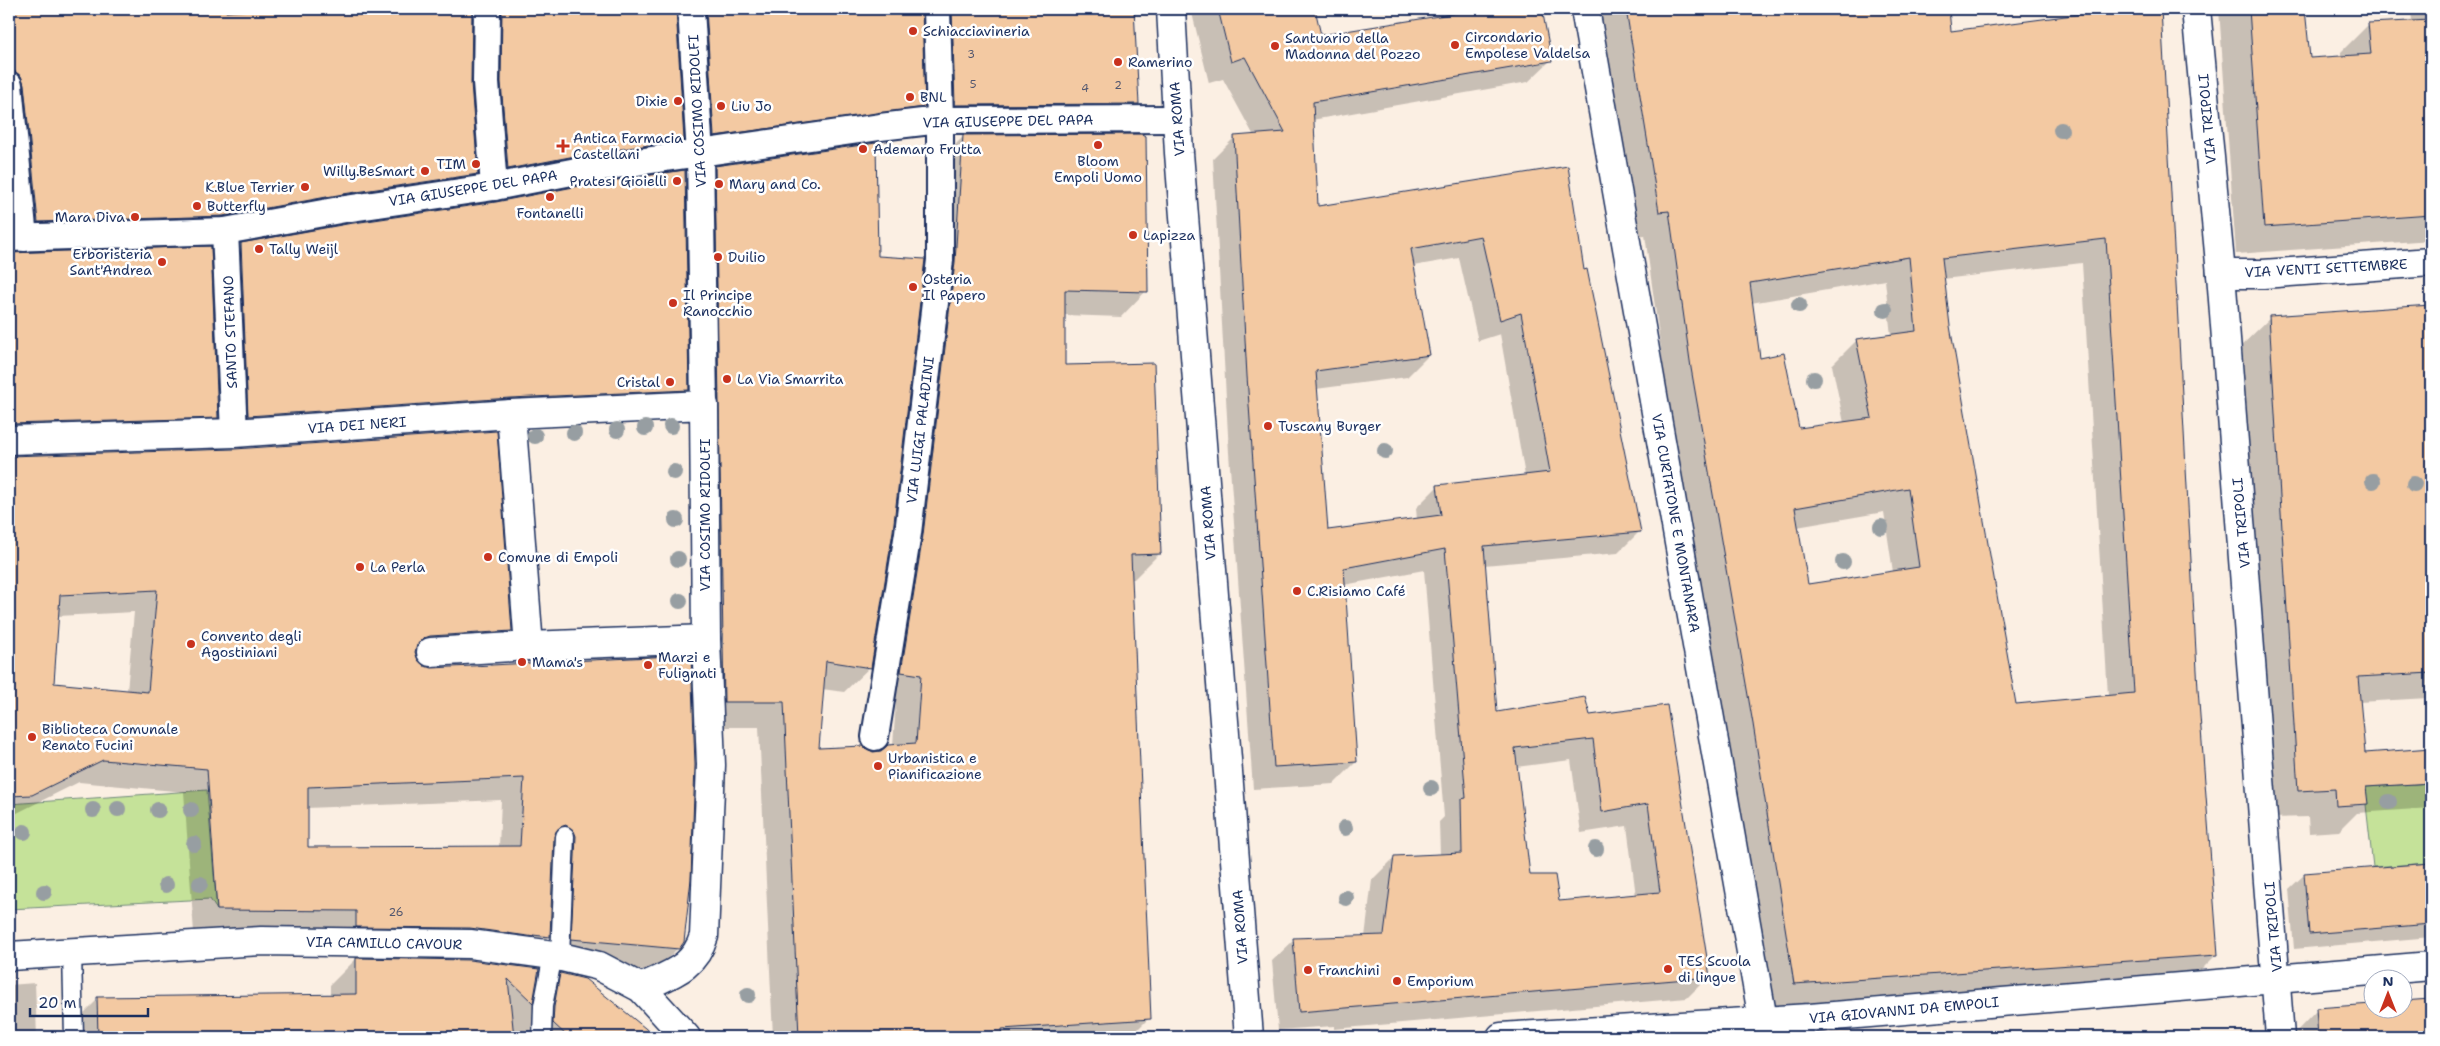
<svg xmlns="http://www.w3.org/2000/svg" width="2440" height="1046" viewBox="0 0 2440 1046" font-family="'Shantell Sans',sans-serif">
	<rect width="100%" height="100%" fill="#fbefe3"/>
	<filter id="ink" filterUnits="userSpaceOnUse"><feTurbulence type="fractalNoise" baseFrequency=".02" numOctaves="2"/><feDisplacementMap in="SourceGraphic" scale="10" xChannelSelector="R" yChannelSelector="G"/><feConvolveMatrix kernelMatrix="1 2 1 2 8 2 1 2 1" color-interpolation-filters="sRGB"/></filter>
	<g filter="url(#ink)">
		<!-- green -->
		<g fill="#c5e299" stroke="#70887c">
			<polygon points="2431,783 2431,863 2373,867 2364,787"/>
			<polygon points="207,790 217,910 210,899 9,909 9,804"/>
		</g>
		<!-- shadow -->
		<g fill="#0003" fill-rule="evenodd">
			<polygon points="9,9 1133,9 1138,104 1115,127 932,127 927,25 921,18 923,106 900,129 691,158 681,24 675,19 683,140 660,163 485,191 478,25 471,18 470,82 477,174 454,197 15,245 9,182"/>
			<path d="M 1191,9 L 1314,9 L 1320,36 L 1490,9 L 1541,9 L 1550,61 L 1528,82 L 1312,120 L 1317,208 L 1567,168 L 1583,271 L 1640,531 L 1618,553 L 1484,565 L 1496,713 L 1589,717 L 1666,706 L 1709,976 L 1687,998 L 1334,1029 L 1334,1026 L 1278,1030 L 1272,961 L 1294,940 L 1365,937 L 1372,880 L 1394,858 L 1440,855 L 1439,822 L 1444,817 L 1424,570 L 1344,585 L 1356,762 L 1334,784 L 1253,789 L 1229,453 L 1213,159 L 1235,137 L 1254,136 L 1223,79 L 1209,83 ZM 1459,258 L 1478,341 L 1500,334 L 1525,476 L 1438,486 L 1416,508 L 1417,520 L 1327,532 L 1316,389 L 1407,377 L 1429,355 L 1413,266 ZM 1571,760 L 1581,833 L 1627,826 L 1636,896 L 1558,902 L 1529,876 L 1516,767 Z"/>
			<path d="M 1597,9 L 1948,9 L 1950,33 L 2093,13 L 2093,9 L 2160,9 L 2197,689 L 2216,955 L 2192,979 L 1770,1008 L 1729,749 L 1667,393 L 1645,235 L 1635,236 ZM 2082,263 L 2108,696 L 2015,705 L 1949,326 L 1943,279 ZM 1885,280 L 1891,336 L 1857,340 L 1832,365 L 1844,423 L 1798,430 L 1759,359 L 1751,303 ZM 1884,512 L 1893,572 L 1807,585 L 1797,527 Z"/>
			<polygon points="2219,9 2304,9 2309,59 2341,57 2341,52 2369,24 2412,22 2411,9 2431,9 2431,240 2236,254"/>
			<polygon points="964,136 1146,291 1121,317 1064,315 1064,366 1160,553 1134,579 1130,579 1149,1018 1130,1037 773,1037 759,727 699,727 690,193 716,167 870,667 844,692 822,689 818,749 881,752 893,746 896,700 876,697 898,561 938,162"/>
			<polygon points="241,245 688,390 666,411 227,438 219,266"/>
			<polygon points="209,248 217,417 194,440 9,446 9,254"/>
			<polygon points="2431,306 2431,749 2428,698 2359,702 2364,754 2431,749 2431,808 2357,813 2339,831 2309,833 2308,817 2271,818 2242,345 2270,318"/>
			<path d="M 235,450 L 511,631 L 488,654 L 416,658 L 423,667 L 432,669 L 678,948 L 655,971 L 549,961 L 550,935 L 526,959 L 194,933 L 184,792 L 79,782 L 9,817 L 9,457 ZM 134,612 L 127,691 L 53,684 L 58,616 ZM 501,800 L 499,847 L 307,848 L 307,808 Z"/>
			<polygon points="2431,864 2431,937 2294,949 2289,889 2305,874"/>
			<polygon points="356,959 538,970 532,1003 561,974 653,1037 72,1037 72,1025 98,999 330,996 330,985"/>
			<polygon points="35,983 37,1037 9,1037 9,985"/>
			<polygon points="2431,1000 2431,1037 2291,1037 2317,1010 2372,1005 2372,1008 2402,1008 2402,1002"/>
		</g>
		<!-- building -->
		<g fill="#f3c9a2" stroke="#1b2f5e" fill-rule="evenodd">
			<polygon points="9,9 226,9 226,12 266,9 472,9 471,83 478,174 343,194 223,216 38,222 24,84 21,76 9,70"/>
			<polygon points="502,9 676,9 684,140 580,155 508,169 501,82"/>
			<polygon points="706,9 922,9 925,107 714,136"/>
			<polygon points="952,9 1134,9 1139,104 955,105"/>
			<path d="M 1218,9 L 1315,9 L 1321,35 L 1482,9 L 1542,9 L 1552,61 L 1313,102 L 1318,206 L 1568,166 L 1584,270 L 1587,269 L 1641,532 L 1484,546 L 1497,712 L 1585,697 L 1590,715 L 1667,705 L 1710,977 L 1299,1012 L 1293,938 L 1384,935 L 1394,856 L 1462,853 L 1461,799 L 1466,798 L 1445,549 L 1344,568 L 1357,762 L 1274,767 L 1247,376 L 1234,136 L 1285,132 L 1245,57 L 1231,62 ZM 1481,236 L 1500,320 L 1521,313 L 1550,472 L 1437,485 L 1441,515 L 1328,530 L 1316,371 L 1430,355 L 1411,249 ZM 1593,739 L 1602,812 L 1648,804 L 1660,892 L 1559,901 L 1555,875 L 1530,875 L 1515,748 Z"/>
			<path d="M 1626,9 L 1949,9 L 1951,31 L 2119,9 L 2161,9 L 2198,689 L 2218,955 L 1794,984 L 1753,724 L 1691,368 L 1669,211 L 1659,212 ZM 2106,239 L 2134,693 L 2016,704 L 1950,326 L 1942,258 ZM 1909,257 L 1916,331 L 1856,339 L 1872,418 L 1799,428 L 1784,353 L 1760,358 L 1750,283 ZM 1908,488 L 1919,567 L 1808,584 L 1795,508 Z"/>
			<polygon points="2249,9 2305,9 2310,58 2371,54 2368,23 2431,20 2431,215 2264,227"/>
			<polygon points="1141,134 1146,136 1148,292 1065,290 1065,365 1154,363 1161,554 1131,555 1151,1019 1002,1029 1002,1037 799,1037 784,702 724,702 715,166 876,143 878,256 925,259 893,531 871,668 826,661 819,748 863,746 873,752 881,751 888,745 916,743 921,675 901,672 923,535 955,262 963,135"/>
			<polygon points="685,170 689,390 510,398 248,416 241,243 347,224 496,202 584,185"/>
			<polygon points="211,246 218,418 9,424 9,253"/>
			<polygon points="2431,305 2431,673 2358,677 2365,753 2431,748 2431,783 2366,787 2368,804 2336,806 2335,789 2298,791 2269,316"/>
			<path d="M 497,431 L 512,631 L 430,636 L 422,639 L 417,645 L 415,652 L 418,660 L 424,666 L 432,668 L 691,655 L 695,765 L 691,879 L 684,942 L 679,949 L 571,939 L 576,836 L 574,831 L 566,825 L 560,827 L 554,836 L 550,937 L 533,935 L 535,937 L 470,928 L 356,927 L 356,911 L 217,910 L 207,769 L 103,760 L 32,795 L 9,796 L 9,456 L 235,449 ZM 157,590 L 148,692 L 54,683 L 60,595 ZM 524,778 L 520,846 L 308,847 L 308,787 Z"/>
			<polygon points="2431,863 2431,924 2309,934 2304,873"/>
			<polygon points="356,958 469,960 539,969 533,1003 508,979 514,1037 98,1037 97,997 356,994"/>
			<polygon points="560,973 585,979 656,1037 568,1037 553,1023 554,1007"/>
			<polygon points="2431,999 2431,1037 2318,1037 2316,1008 2372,1004 2372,1008 2402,1008 2402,1001"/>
		</g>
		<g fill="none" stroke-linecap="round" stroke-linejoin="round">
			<!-- service casing -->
			<g stroke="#1b2f5e" stroke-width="21">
				<g id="service">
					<polyline points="72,953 74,1037"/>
					<polyline points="560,957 565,836"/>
					<polyline points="542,1037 543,1006 553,955"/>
				</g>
			</g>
			<!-- pedestrian casing -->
			<g stroke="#1b2f5e" stroke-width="30">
				<g id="pedestrian">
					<polyline points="487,9 486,82 494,187"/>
					<polyline points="691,9 700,155 704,405"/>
					<polyline points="9,85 24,238"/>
					<polyline points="225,231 234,433"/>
					<polyline points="9,238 225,231 345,209 494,187 582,170 880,127 940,120 1177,119"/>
					<polyline points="875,737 908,533 940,260 940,120 937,9"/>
				</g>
			</g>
			<!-- minor casing -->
			<g stroke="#1b2f5e" stroke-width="31">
				<g id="minor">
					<polyline points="1171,9 1179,153 1249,1037"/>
					<polyline points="1585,9 1766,1037"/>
					<polyline points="2196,9 2221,274 2280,1037"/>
					<polyline points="2221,274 2263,274 2431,262"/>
					<polyline points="511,414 529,646 706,639"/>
					<path d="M 9,440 L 234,433 L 511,414 L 704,405 L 706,639 L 711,765 L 704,936 C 694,969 670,974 641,988"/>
					<polyline points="431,652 529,646"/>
					<polyline points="9,956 261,941 470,944 553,955 599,966 641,988 686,1037"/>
				</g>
			</g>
			<!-- secondary casing -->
			<g stroke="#1b2f5e" stroke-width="31">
				<polyline id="secondary" points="1501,1037 1810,1018 2431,966"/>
			</g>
			<!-- service -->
			<use href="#service" stroke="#fff" stroke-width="18"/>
			<!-- pedestrian -->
			<use href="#pedestrian" stroke="#fff" stroke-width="26"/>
			<!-- minor -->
			<use href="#minor" stroke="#fff" stroke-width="28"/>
			<!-- secondary -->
			<use href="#secondary" stroke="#fff" stroke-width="28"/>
		</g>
		<!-- trees -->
		<g fill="#979ea2">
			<circle cx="2061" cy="130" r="8"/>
			<circle cx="1799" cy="305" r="8"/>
			<circle cx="1885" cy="310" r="8"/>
			<circle cx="1814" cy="379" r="8"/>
			<circle cx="671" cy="426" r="8"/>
			<circle cx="645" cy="428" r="8"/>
			<circle cx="617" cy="430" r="8"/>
			<circle cx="574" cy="433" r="8"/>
			<circle cx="535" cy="436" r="8"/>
			<circle cx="1385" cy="451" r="8"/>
			<circle cx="674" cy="472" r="8"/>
			<circle cx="2373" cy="481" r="8"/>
			<circle cx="2414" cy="484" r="8"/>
			<circle cx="676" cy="520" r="8"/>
			<circle cx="1881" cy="527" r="8"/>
			<circle cx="678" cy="559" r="8"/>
			<circle cx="1843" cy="562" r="8"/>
			<circle cx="680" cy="601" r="8"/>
			<circle cx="1431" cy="788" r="8"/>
			<circle cx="2389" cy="802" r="8"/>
			<circle cx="118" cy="809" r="8"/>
			<circle cx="93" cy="810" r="8"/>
			<circle cx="158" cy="810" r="8"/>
			<circle cx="191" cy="810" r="8"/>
			<circle cx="1345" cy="828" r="8"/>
			<circle cx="24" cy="832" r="8"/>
			<circle cx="194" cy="844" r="8"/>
			<circle cx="1596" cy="849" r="8"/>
			<circle cx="200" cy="884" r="8"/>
			<circle cx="166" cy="885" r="8"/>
			<circle cx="44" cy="892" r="8"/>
			<circle cx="1346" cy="898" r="8"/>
			<circle cx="748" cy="995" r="8"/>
		</g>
	</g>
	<!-- markers -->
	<g fill="#c8321e" stroke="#fff" stroke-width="2">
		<circle cx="913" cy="31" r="5"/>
		<circle cx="1455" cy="45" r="5"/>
		<circle cx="1275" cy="46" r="5"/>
		<circle cx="1118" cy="62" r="5"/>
		<circle cx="910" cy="97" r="5"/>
		<circle cx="678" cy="101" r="5"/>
		<circle cx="721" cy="106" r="5"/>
		<circle cx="1098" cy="145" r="5"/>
		<path d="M560.5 138.5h5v5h5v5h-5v5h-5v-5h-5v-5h5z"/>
		<circle cx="863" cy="149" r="5"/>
		<circle cx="476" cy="164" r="5"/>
		<circle cx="425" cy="171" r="5"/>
		<circle cx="677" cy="181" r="5"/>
		<circle cx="719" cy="184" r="5"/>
		<circle cx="305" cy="187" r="5"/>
		<circle cx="550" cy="197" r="5"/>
		<circle cx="197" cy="206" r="5"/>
		<circle cx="135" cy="217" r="5"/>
		<circle cx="1133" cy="235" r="5"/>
		<circle cx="259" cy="249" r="5"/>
		<circle cx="718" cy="257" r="5"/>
		<circle cx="162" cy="262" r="5"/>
		<circle cx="913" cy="287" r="5"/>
		<circle cx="673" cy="303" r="5"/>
		<circle cx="727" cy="379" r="5"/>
		<circle cx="670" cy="382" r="5"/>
		<circle cx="1268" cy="426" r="5"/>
		<circle cx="488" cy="557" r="5"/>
		<circle cx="360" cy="567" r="5"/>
		<circle cx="1297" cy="591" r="5"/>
		<circle cx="191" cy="644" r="5"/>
		<circle cx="522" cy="662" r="5"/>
		<circle cx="648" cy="665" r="5"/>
		<circle cx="32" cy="737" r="5"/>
		<circle cx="878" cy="766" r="5"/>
		<circle cx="1668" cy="969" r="5"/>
		<circle cx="1308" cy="970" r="5"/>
		<circle cx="1397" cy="981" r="5"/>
	</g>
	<g text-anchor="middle" stroke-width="5" stroke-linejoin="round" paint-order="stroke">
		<!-- number labels -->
		<g font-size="11" fill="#51566f">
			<text x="971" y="58">3</text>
			<text x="973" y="88">5</text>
			<text x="1118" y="89">2</text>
			<text x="1085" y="92">4</text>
			<text x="396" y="916">26</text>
		</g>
		<!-- poi labels -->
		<g font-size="14" fill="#1b2f5e" stroke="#fff" text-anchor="start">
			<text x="923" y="36">Schiacciavineria</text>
			<text x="1465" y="42">Circondario<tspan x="1465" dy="16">Empolese Valdelsa</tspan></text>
			<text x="1285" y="43">Santuario della<tspan x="1285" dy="16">Madonna del Pozzo</tspan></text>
			<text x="1128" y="67">Ramerino</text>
			<text x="920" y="102">BNL</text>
			<text x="668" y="106" text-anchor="end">Dixie</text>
			<text x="731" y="111">Liu Jo</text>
			<text x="573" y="143">Antica Farmacia<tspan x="573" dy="16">Castellani</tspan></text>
			<text x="873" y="154">Ademaro Frutta</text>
			<text x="1098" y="166" text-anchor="middle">Bloom<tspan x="1098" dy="16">Empoli Uomo</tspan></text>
			<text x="466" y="169" text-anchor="end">TIM</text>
			<text x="415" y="176" text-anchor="end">Willy.BeSmart</text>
			<text x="667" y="186" text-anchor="end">Pratesi Gioielli</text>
			<text x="729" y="189">Mary and Co.</text>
			<text x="295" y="192" text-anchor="end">K.Blue Terrier</text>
			<text x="207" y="211">Butterfly</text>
			<text x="550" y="218" text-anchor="middle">Fontanelli</text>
			<text x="125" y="222" text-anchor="end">Mara Diva</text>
			<text x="1143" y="240">Lapizza</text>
			<text x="269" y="254">Tally Weijl</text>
			<text x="152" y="259" text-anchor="end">Erboristeria<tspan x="152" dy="16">Sant'Andrea</tspan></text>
			<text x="728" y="262">Duilio</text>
			<text x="923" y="284">Osteria<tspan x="923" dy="16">Il Papero</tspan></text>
			<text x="683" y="300">Il Principe<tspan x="683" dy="16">Ranocchio</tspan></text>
			<text x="737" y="384">La Via Smarrita</text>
			<text x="660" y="387" text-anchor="end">Cristal</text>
			<text x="1278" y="431">Tuscany Burger</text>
			<text x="498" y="562">Comune di Empoli</text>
			<text x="370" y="572">La Perla</text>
			<text x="1307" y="596">C.Risiamo Café</text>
			<text x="201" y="641">Convento degli<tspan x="201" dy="16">Agostiniani</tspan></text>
			<text x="658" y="662">Marzi e<tspan x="658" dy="16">Fulignati</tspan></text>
			<text x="532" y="667">Mama's</text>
			<text x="42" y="734">Biblioteca Comunale<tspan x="42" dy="16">Renato Fucini</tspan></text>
			<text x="888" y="763">Urbanistica e<tspan x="888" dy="16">Pianificazione</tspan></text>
			<text x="1678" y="966">TES Scuola<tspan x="1678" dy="16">di lingue</tspan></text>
			<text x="1318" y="975">Franchini</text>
			<text x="1407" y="986">Emporium</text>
		</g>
		<!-- street labels -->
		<g font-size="14" fill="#1b2f5e" stroke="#fff">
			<text transform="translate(697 111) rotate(-93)" y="5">VIA COSIMO RIDOLFI</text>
			<text transform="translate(1177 119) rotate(-94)" y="5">VIA ROMA</text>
			<text transform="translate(2207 119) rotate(-95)" y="5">VIA TRIPOLI</text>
			<text transform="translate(1008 121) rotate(-1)" y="5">VIA GIUSEPPE DEL PAPA</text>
			<text transform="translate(473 188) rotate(-9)" y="5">VIA GIUSEPPE DEL PAPA</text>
			<text transform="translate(2326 268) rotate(-3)" y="5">VIA VENTI SETTEMBRE</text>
			<text transform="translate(230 332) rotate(-92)" y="5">SANTO STEFANO</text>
			<text transform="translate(357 425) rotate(-4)" y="5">VIA DEI NERI</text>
			<text transform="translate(920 430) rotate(-83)" y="5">VIA LUIGI PALADINI</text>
			<text transform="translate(705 515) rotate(-90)" y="5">VIA COSIMO RIDOLFI</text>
			<text transform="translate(1208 523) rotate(-94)" y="5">VIA ROMA</text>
			<text transform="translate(1676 523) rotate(80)" y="5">VIA CURTATONE E MONTANARA</text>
			<text transform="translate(2241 523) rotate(-95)" y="5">VIA TRIPOLI</text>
			<text transform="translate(1240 927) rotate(-94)" y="5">VIA ROMA</text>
			<text transform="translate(2273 927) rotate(-95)" y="5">VIA TRIPOLI</text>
			<text transform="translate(384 943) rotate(1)" y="5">VIA CAMILLO CAVOUR</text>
			<text transform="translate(1904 1010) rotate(-5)" y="5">VIA GIOVANNI DA EMPOLI</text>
		</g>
	</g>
	<!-- margin -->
	<rect width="2440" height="1046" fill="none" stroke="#fff" stroke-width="30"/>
	<rect x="15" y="15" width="2410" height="1016" fill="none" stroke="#1b2f5e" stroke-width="2" filter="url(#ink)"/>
	<!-- north arrow -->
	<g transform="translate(2388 994)"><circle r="24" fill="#ffffff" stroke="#a4acbf"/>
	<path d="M0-4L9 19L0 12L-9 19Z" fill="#c8321e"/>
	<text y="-8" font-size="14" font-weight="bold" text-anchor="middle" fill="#1b2f5e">N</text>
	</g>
	<!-- scale -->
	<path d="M30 1008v8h118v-8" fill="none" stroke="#1b2f5e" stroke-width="2.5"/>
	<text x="38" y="1008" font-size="15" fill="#1b2f5e" stroke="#ffffff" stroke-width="4" paint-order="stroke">20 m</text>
</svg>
